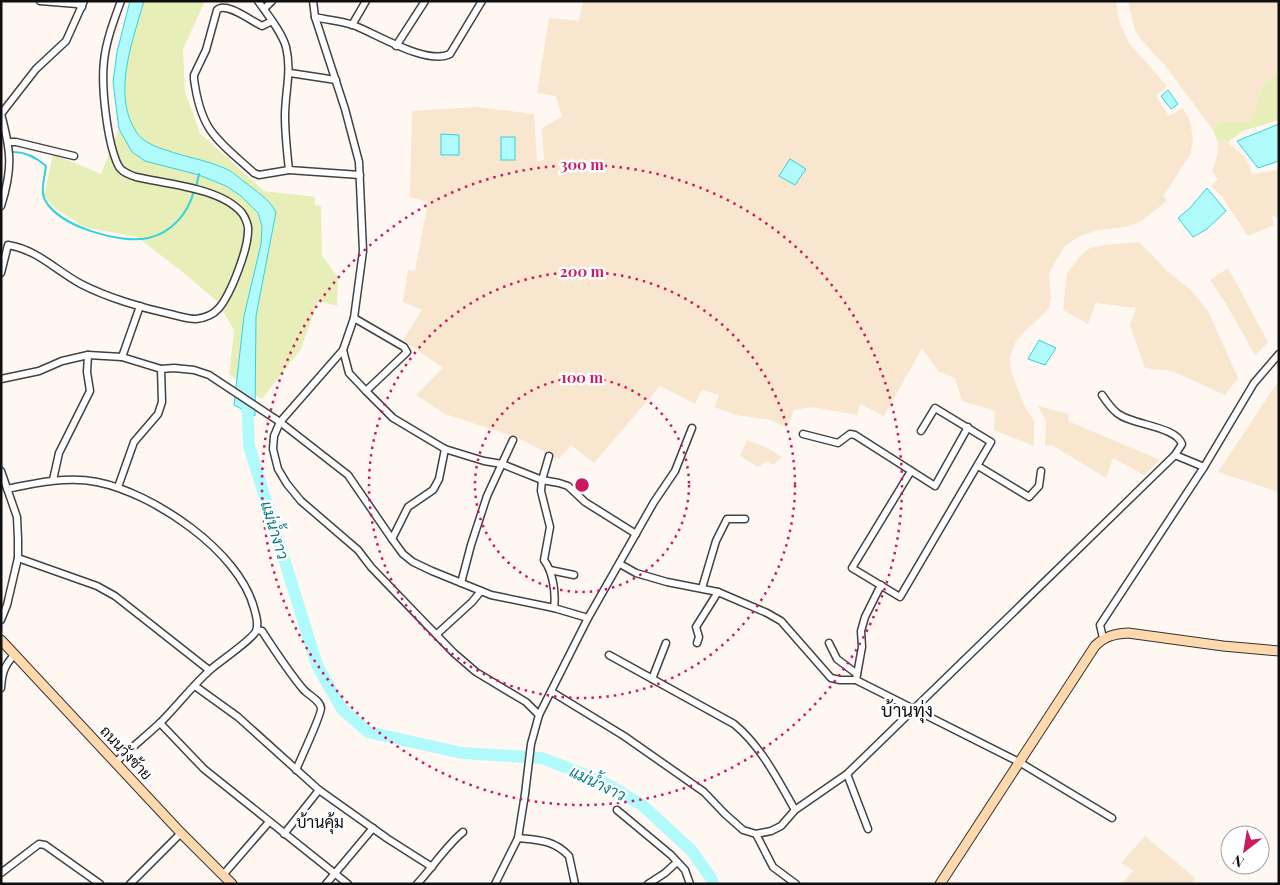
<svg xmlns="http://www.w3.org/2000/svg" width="1280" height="885" viewBox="0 0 1280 885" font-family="'Playfair Display',Sarabun,serif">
	<rect width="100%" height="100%" fill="#fff8f2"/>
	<!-- farmland -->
	<g fill="#f8e6ce">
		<polygon points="583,1 1116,1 1119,21 1129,43 1167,86 1156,96 1169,116 1183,108 1190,121 1193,138 1191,153 1164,195 1167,201 1140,222 1126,227 1098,230 1080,236 1065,246 1055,262 1049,274 1051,297 1049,309 1025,331 1016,341 1010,357 1011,371 1024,405 1034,421 1034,446 994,430 995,411 962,401 955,378 938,371 922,348 884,416 860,404 857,415 813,407 794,410 787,428 771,420 736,415 714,407 719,395 702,390 695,404 660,386 594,463 571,445 559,459 518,438 445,414 416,395 443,368 403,340 422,310 403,302 408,270 415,271 428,202 410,197 412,111 477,107 534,114 537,161 544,160 542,128 562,117 556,96 537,93 549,18 579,21"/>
		<polygon points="1128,1 1279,1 1279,71 1262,87 1254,113 1250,120 1243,122 1221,122 1213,130 1164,64 1142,41 1135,30"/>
		<polygon points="1224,139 1246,158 1252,174 1279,170 1279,218 1272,216 1274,225 1248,236 1223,198 1211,186 1218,179 1212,172 1217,156 1218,143"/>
		<polygon points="1139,242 1167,271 1191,290 1208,311 1238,378 1225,395 1172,371 1145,368 1130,325 1136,308 1096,303 1088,324 1063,310 1067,273 1080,256 1090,248 1105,245"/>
		<polygon points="1228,268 1268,342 1255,355 1225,302 1210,280"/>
		<polygon points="1279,380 1279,492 1218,472"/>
		<polygon points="1038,406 1069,414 1068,421 1160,460 1144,475 1113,458 1106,478 1052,445 1045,446 1046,421"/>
		<polygon points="747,440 765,447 782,457 773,465 767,461 758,467 740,456"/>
		<polygon points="1145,836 1195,878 1193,884 1122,884 1133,871 1121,863"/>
	</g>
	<!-- green -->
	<g fill="#e7eeb7">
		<path d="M 144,1 L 205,1 L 183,49 L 185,92 L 200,133 L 264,191 L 315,197 L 315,205 L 321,206 L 322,256 L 338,277 L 337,306 L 318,301 L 301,349 L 262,399 L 255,395 L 256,316 L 276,212 C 269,199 257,192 246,183 C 239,178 232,171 224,168 C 206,160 185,157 166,150 C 156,147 143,142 137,133 C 111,95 133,41 144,1 Z"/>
		<polygon points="1279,71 1279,120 1243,131 1228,142 1224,139 1218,143 1213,130 1221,122 1243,122 1250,120 1254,113 1262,87"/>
		<polygon points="119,129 132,152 145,161 199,175 226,186 241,196 258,213 262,226 261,244 244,316 237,380 229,374 234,330 217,301 180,270 137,237 84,227 56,209 44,196 53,154 101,174"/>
	</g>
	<!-- water -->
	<g fill="#b1fafc" stroke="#31d2da">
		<path d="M 130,1 L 144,1 C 133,40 111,96 137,133 C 143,142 156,147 166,150 C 185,157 206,160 224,168 C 232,171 239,178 246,183 C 257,192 269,199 276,212 L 256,316 L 255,416 L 234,405 L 244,316 L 261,244 L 262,226 L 258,213 L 241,196 L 226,186 L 199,175 L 145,161 L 132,152 L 119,129 L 113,82 L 117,52 Z"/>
		<polygon points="1168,90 1178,104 1171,109 1161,96"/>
		<polygon points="1279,124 1279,161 1258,168 1237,141"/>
		<polygon points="441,134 459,135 459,155 441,155"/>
		<rect x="501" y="137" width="14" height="23"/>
		<polygon points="790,159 806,169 795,185 779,176"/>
		<polygon points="1207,188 1226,211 1207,229 1193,237 1178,218 1190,208"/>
		<polygon points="1039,340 1056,348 1045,365 1028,359"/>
	</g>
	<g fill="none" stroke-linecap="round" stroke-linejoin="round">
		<!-- stream -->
		<g stroke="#31d2da" stroke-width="2">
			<path d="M 11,152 C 25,151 36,157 46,166 C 45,176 40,191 45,200 C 59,227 121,244 148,238 C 172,233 188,213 194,191"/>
			<polyline points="196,187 199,174"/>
		</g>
		<!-- river -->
		<polyline stroke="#b1fafc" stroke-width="12" points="247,397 249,446 317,665 342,709 368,732 462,753 542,758 603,782 642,805 691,850 711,878 713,884"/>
		<!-- street casing -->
		<g stroke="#424242" stroke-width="9">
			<g id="street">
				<polyline points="40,1 77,4 82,7"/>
				<path d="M 258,1 C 267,14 282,32 286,47 C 292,71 285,92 285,116 C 285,134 287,152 289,170 L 360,175"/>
				<polyline points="313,1 315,17 345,109 359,162 363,251 354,318 343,350 280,422 274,436 273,449 278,469 287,484 301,501 358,550 371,567 454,653 476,672 526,702 539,715"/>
				<polyline points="265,8 272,1"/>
				<path d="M 315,17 C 327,20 341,21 353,25 C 375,33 427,66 450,54 L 482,1"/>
				<path d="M 272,21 L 262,26 C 251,21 226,1 217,10 L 206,50 L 194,75 L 194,79 C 196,94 201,115 209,128 C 220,145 239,159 254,173 L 259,175 L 289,170"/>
				<polyline points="352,25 366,1"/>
				<polyline points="396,46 425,1"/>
				<polyline points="290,73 336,80"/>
				<polyline points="8,142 16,142 74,156"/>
				<path d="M 1,206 C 13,168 11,151 1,114 L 36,69 L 66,41 L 84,1"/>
				<path d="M 1,273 L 8,245 C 38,250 55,270 81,284 C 106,297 142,308 170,314 C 179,316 187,319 196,319 C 205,318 213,315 219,308 C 231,294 248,249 248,231 C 249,226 245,217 242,213 C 221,188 167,184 136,177 C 130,175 121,172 118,165 C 107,142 101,86 104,61 C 106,41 114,20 121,1"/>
				<polyline points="354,318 404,347 407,352 366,391 393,418 445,449 484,461 502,464 542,480 559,483 568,486 585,502 636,534"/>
				<polyline points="343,350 349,373 366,391"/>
				<polyline points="122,357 140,306"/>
				<polyline points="1,379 39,371 62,361 88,355 122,357 161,369 174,368 194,370 209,375 280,422 348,475 392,539 403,554 413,562 432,571 491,595 554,608 588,618"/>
				<path d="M 1102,395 C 1106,401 1111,408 1117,413 C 1131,425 1176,426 1182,444 L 1175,455"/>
				<polyline points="803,434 838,443 850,434 855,435 935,486 968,427"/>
				<path d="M 549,456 L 542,480 L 541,491 L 550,527 L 544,560 C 553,572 556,593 554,608"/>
				<polyline points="978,466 1029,497 1039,486 1041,471"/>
				<polyline points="1,471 17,517 18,539 18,558 7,605 1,620"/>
				<polyline points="911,471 852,568 900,597 991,442 935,408 921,431"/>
				<polyline points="53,480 59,453 90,391 87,372 88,355"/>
				<polyline points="118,487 134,442 158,414 162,402 161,369"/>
				<path d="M 7,489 C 36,483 67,476 97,482 C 153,493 239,551 254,608 C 256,615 259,624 256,631 C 252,640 220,661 210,670 C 192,686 178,705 161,722 C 146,736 130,749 115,763"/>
				<polyline points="392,539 408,507 433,490 439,479 445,449"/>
				<polyline points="18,558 97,586 115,596 209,670"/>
				<polyline points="620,564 636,573 667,582 718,592 767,613 781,621 831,678 840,680 856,680 1019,762 1112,818"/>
				<polyline points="550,570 574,575"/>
				<polyline points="461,583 471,545 487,496 513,440"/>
				<polyline points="702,588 716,541 727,519 745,519"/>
				<path d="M 257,630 L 262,631 C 275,651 288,671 303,689 C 308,695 320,700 321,708 C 322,714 300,760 296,770"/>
				<polyline points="437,634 472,602 481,591"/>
				<polyline points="1103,638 1100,625 1204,467 1254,383 1279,354"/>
				<polyline points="697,643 699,637 696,627 718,592"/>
				<polyline points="829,643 837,659 857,674"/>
				<path d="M 609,655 L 734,724 C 761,746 778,780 795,810"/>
				<polyline points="652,679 666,643"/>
				<polyline points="856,680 862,647 861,631 865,617 881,585"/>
				<polyline points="195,686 238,717 319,790 388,839 432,867"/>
				<path d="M 1,688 C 2,673 4,666 15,654"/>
				<polyline points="552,692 624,736 704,792 725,814 743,830 756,834 771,831 781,826 795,810 847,774 1175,455 1204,467"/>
				<polyline points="160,723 204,769 348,884"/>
				<polyline points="847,774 868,829"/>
				<polyline points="617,810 671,855 685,870 690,884"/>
				<polyline points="284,834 319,790"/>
				<polyline points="756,834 773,867 796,884"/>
				<path d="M 518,838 C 539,840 554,840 569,856 L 575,884"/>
				<polyline points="1,873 39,844 45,845 100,884"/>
				<polyline points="223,875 269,822"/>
				<polyline points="130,884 181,833"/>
				<polyline points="326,884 373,828"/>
				<path d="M 417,884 C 433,867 445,847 463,832"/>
				<polyline points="495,884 518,838 525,794 531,744 539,715 588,618 654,502 675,471 692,428"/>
				<polyline points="648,884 665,873 677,862"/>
			</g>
		</g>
		<!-- secondary casing -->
		<g stroke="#313131" stroke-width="11">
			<g id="secondary">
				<polyline points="1,640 181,833 232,884"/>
				<path d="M 940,884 L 1095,646 C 1105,636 1114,634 1128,633 L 1223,646 L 1279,651"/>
			</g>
		</g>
		<!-- street -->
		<use href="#street" stroke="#fff" stroke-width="6"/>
		<!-- secondary -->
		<use href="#secondary" stroke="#ffd9ad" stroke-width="9"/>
	</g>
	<!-- distance rings -->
	<g fill="none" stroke="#cd1962" stroke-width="2.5" stroke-dasharray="2.5 5">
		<circle cx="582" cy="485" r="107"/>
		<circle cx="582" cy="485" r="213"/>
		<circle cx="582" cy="485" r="320"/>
	</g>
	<g text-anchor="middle" stroke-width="5" stroke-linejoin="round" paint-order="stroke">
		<!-- street labels -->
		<g font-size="15" fill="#0f0f0f" stroke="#fff">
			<text transform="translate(126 753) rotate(47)" y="5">ถนนวังซ้าย</text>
		</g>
		<!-- water labels -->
		<g font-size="16" font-style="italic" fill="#0d7d87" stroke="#fff">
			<text transform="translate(275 530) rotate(73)" y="6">แม่น้ำงาว</text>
			<text transform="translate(598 783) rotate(26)" y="6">แม่น้ำงาว</text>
		</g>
		<!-- neighbourhood labels -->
		<g font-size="16" fill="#0f0f0f" stroke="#fff">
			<text x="320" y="828">บ้านคุ้ม</text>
		</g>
		<!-- quarter labels -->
		<g font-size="18" fill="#0f0f0f" stroke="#fff">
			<text x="907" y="717">บ้านทุ่ง</text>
		</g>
	</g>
	<circle cx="582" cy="485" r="8" fill="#cd1962" stroke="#fff" stroke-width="2.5"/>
	<g font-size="15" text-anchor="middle" font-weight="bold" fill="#cd1962" stroke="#fff" stroke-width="5" stroke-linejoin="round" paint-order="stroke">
		<text x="582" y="170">300 m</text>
		<text x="582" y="277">200 m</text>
		<text x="582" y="383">100 m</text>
	</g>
	<!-- border -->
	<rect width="1280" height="885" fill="none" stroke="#0f0f0f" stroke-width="5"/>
	<!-- north arrow -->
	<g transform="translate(1245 850) rotate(211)"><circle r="24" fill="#ffffff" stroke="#9f9f9f"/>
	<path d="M0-4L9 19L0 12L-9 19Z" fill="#cd1962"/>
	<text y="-8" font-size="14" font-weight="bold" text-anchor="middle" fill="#0f0f0f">N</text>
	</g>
</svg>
